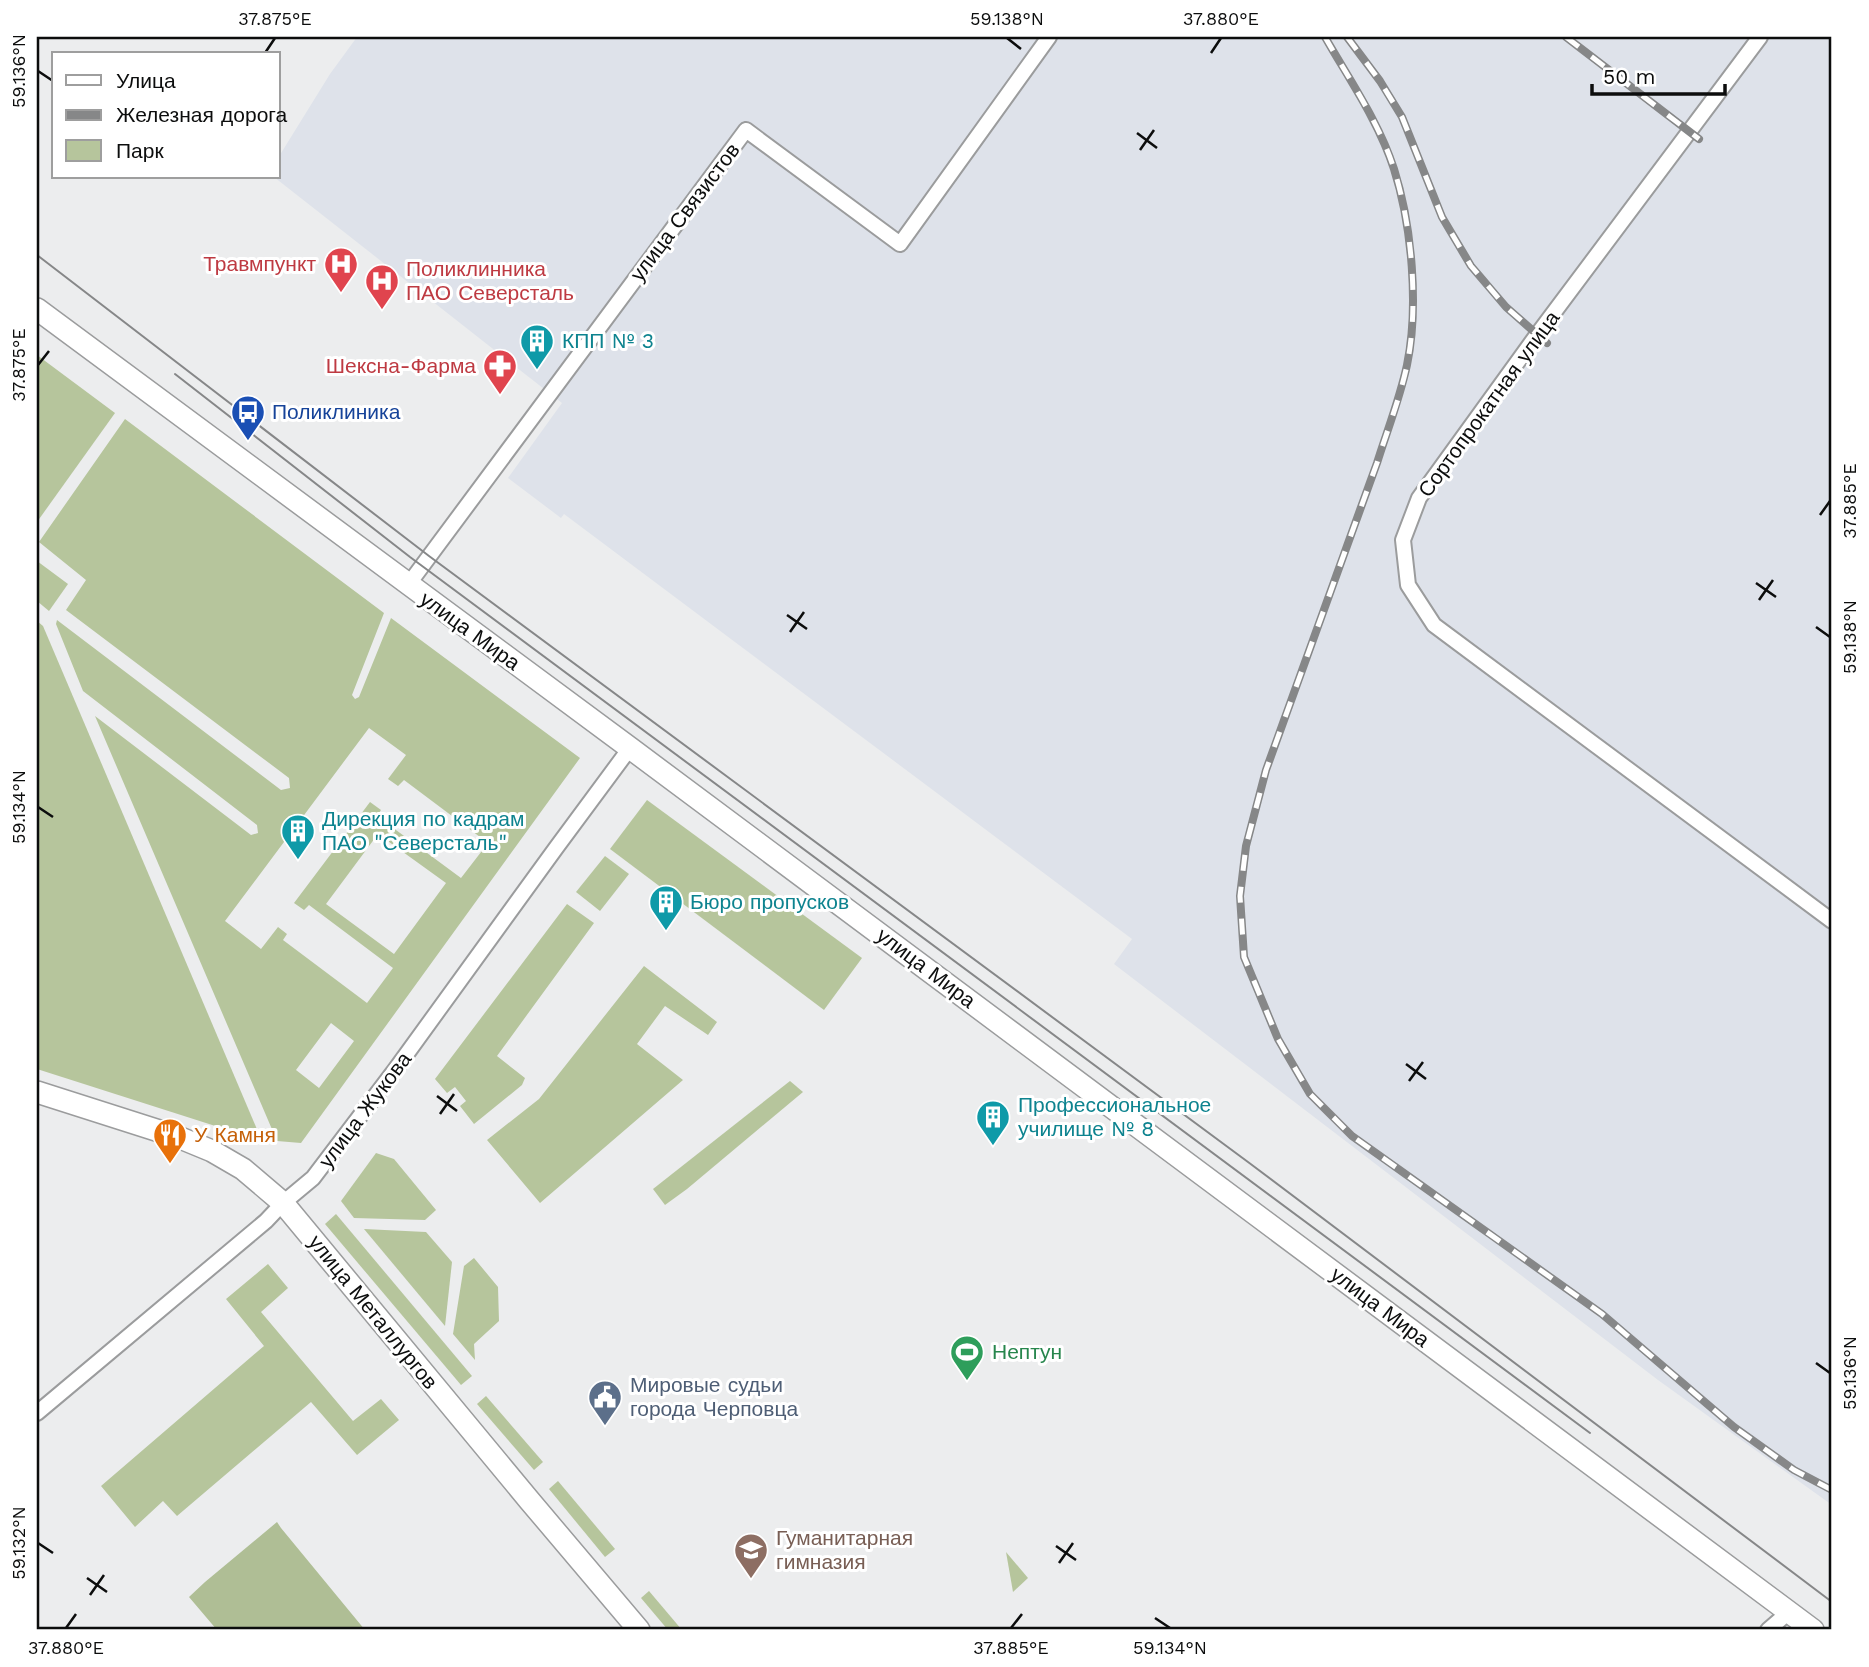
<svg xmlns="http://www.w3.org/2000/svg" width="1869" height="1667" viewBox="0 0 1869 1667" font-family="'Work Sans',sans-serif">
	<rect width="100%" height="100%" fill="#ecedee"/>
	<!-- built -->
	<polygon fill="#dee2ea" points="357,37 1832,37 1832,1505 1658,1380 1114,964 1132,939 564,514 561,518 508,478 562,403 274,177 278,177 278,158 330,74"/>
	<!-- green -->
	<g fill="#b6c59c" fill-rule="evenodd">
		<polygon points="37,355 115,413 37,522"/>
		<path d="M 125,419 L 384,613 L 352,695 L 355,699 L 359,697 L 391,618 L 580,758 L 301,1143 L 277,1141 L 95,716 L 251,835 L 258,833 L 257,825 L 83,691 L 56,624 L 57,620 L 281,790 L 290,788 L 289,778 L 66,610 L 86,580 L 39,542 ZM 369,728 L 406,755 L 388,779 L 398,786 L 404,780 L 488,843 L 461,878 L 377,816 L 381,810 L 370,802 L 294,903 L 304,910 L 309,905 L 393,968 L 367,1003 L 283,940 L 287,934 L 278,927 L 261,949 L 225,921 ZM 378,834 L 446,883 L 394,954 L 326,904 ZM 331,1023 L 354,1041 L 319,1088 L 296,1070 Z"/>
		<polygon points="37,561 68,584 49,611 37,601"/>
		<polygon points="37,621 43,626 262,1141 37,1069"/>
		<polygon points="647,800 862,958 824,1010 610,849"/>
		<polygon points="605,856 629,874 600,911 576,892"/>
		<polygon points="567,904 594,923 497,1056 525,1078 522,1085 474,1124 460,1106 466,1101 455,1087 447,1093 435,1079"/>
		<polygon points="644,966 717,1022 708,1035 665,1006 637,1044 683,1080 540,1203 487,1140 539,1099"/>
		<polygon points="790,1081 803,1092 687,1189 665,1205 653,1189"/>
		<polygon points="376,1153 394,1159 436,1210 425,1220 354,1218 341,1201"/>
		<polygon points="336,1214 472,1376 461,1385 325,1224"/>
		<polygon points="364,1229 426,1232 452,1262 445,1326"/>
		<polygon points="474,1258 498,1287 499,1321 474,1344 475,1360 453,1334 464,1266"/>
		<polygon points="268,1264 288,1288 261,1312 353,1421 381,1399 399,1420 357,1455 311,1402 177,1516 163,1501 135,1527 101,1486 264,1346 226,1299"/>
		<polygon points="486,1396 543,1462 534,1470 477,1404"/>
		<polygon points="558,1481 615,1549 605,1557 549,1489"/>
		<polygon points="1006,1552 1028,1578 1013,1592"/>
		<polygon points="649,1591 682,1630 668,1630 641,1598"/>
	</g>
	<!-- forest -->
	<polygon fill="#afbe95" points="277,1522 281,1528 365,1630 217,1630 189,1597 205,1582"/>
	<g fill="none" stroke-linecap="round" stroke-linejoin="round">
		<!-- street casing -->
		<g stroke="#9b9c9d" stroke-width="18">
			<g id="street">
				<polyline points="1760,37 1537,335 1419,498 1403,540 1408,585 1434,625 1832,921"/>
				<polyline points="408,585 746,130 900,244 1049,37"/>
				<polyline points="37,1413 266,1221 283,1203 313,1178 395,1070 556,848 630,748"/>
				<polyline points="1768,1630 1789,1612"/>
			</g>
		</g>
		<!-- secondary casing -->
		<g stroke="#9b9c9d" stroke-width="24">
			<g id="secondary">
				<polyline points="37,309 630,748 1813,1630"/>
				<polyline points="37,1092 178,1137 212,1151 243,1169 283,1203 529,1500 639,1630"/>
			</g>
		</g>
		<!-- street -->
		<use href="#street" stroke="#fff" stroke-width="14"/>
		<!-- secondary -->
		<use href="#secondary" stroke="#fff" stroke-width="21"/>
		<!-- tram -->
		<g stroke="#868788" stroke-width="2">
			<polyline points="37,255 429,556 1248,1162 1832,1602"/>
			<polyline points="175,374 410,557 1590,1433"/>
		</g>
		<!-- rail casing -->
		<g stroke="#868788" stroke-width="8">
			<g id="rail">
				<path d="M 1325,37 C 1349,79 1379,122 1394,169 C 1412,226 1419,307 1407,365 C 1400,398 1387,431 1377,463 L 1266,770 L 1246,846 L 1240,896 L 1244,957 L 1278,1039 L 1310,1094 L 1352,1136 L 1602,1314 L 1734,1427 L 1794,1470 L 1832,1490"/>
				<polyline points="1347,37 1380,81 1402,117 1442,217 1471,266 1506,307 1547,343"/>
				<polyline points="1566,37 1699,139"/>
			</g>
		</g>
		<!-- rail -->
		<use href="#rail" stroke="#fff" stroke-width="5" stroke-dasharray="16" stroke-linecap="butt"/>
	</g>
	<!-- ticks -->
	<path fill="none" stroke="#0c0d0d" stroke-width="2.5" d="M 1007,38 L 1021,49M 265,53 L 275,38M 1211,53 L 1221,38M 38,71 L 53,81M 1137,133 L 1157,148M 1140,150 L 1154,130M 38,365 L 49,351M 1820,515 L 1830,501M 1756,583 L 1776,597M 1759,600 L 1773,580M 787,615 L 807,629M 1816,627 L 1830,637M 790,632 L 804,612M 38,807 L 53,817M 1406,1064 L 1426,1079M 1409,1081 L 1423,1062M 437,1096 L 457,1111M 440,1114 L 454,1094M 1816,1363 L 1830,1373M 38,1543 L 53,1553M 1056,1546 L 1076,1560M 1059,1563 L 1073,1543M 87,1578 L 107,1592M 90,1595 L 104,1575M 1155,1618 L 1170,1628M 66,1628 L 76,1614M 1011,1628 L 1022,1614"/>
	<!-- icons -->
	<defs>
		<g id="hospital-pin" transform="scale(1.75)"><path d="M0 17L-7.5 6A9.5 9.5 0 1 1 7.5 6Z" fill="#e0444e" stroke="#fff"/><path d="M-5-5h3v3.5h4V-5h3V5h-3V1.5h-4V5h-3Z" fill="#fff"/></g>
		<g id="building-pin" transform="scale(1.75)"><path d="M0 17L-7.5 6A9.5 9.5 0 1 1 7.5 6Z" fill="#0f9aa8" stroke="#fff"/><path d="M-4-6H4V6H1V3H-1V6H-4ZM-2.5-4.3h1.7v1.8h-1.7ZM.8-4.3h1.7v1.8H.8ZM-2.5-1h1.7V.8h-1.7ZM.8-1h1.7V.8H.8Z" fill="#fff"/></g>
		<g id="pharmacy-pin" transform="scale(1.75)"><path d="M0 17L-7.5 6A9.5 9.5 0 1 1 7.5 6Z" fill="#e0444e" stroke="#fff"/><path d="M-2-6h4v4h4v4h-4v4h-4v-4h-4v-4h4Z" fill="#fff"/></g>
		<g id="bus-pin" transform="scale(1.75)"><path d="M0 17L-7.5 6A9.5 9.5 0 1 1 7.5 6Z" fill="#1a4fb4" stroke="#fff"/><path d="M-5-6H5V4H4V6H2V4H-2V6H-4V4H-5ZM-3.5-4V0h7V-4ZM-3.5 1.2v1.5H-2V1.2ZM2 1.2v1.5H3.5V1.2Z" fill="#fff"/></g>
		<g id="restaurant-pin" transform="scale(1.75)"><path d="M0 17L-7.5 6A9.5 9.5 0 1 1 7.5 6Z" fill="#e8710a" stroke="#fff"/><path d="M-5-6h1v4h1v-4h1v4h1v-4h1v5L-1.5 .5V6h-2V.5L-5-1ZM5-6V6H3V1.5H1.5Q1.5-4 5-6Z" fill="#fff"/></g>
		<g id="stadium-pin" transform="scale(1.75)"><path d="M0 17L-7.5 6A9.5 9.5 0 1 1 7.5 6Z" fill="#2e9e5b" stroke="#fff"/><path d="M0-5a6.5 5 0 1 0 0 10a6.5 5 0 1 0 0-10ZM-3.5-1.8h7v3.6h-7Z" fill="#fff"/></g>
		<g id="civic-pin" transform="scale(1.75)"><path d="M0 17L-7.5 6A9.5 9.5 0 1 1 7.5 6Z" fill="#5c6f8a" stroke="#fff"/><path d="M-.6-6.5H3V-4.5H.6V-3L4-1V1h2V6H-6V1h2V-1L-.6-3ZM-1.2 2.5V6h2.4V2.5Z" fill="#fff"/></g>
		<g id="school-pin" transform="scale(1.75)"><path d="M0 17L-7.5 6A9.5 9.5 0 1 1 7.5 6Z" fill="#8d6e63" stroke="#fff"/><path d="M0-5L7-2L0 1L-7-2ZM-4 1L0 2.5L4 1V4Q0 6-4 4Z" fill="#fff"/></g>
	</defs>
	<g fill-rule="evenodd">
		<use href="#hospital-pin" x="341" y="264"/>
		<use href="#hospital-pin" x="382" y="281"/>
		<use href="#building-pin" x="537" y="341"/>
		<use href="#pharmacy-pin" x="500" y="366"/>
		<use href="#bus-pin" x="248" y="412"/>
		<use href="#building-pin" x="298" y="831"/>
		<use href="#building-pin" x="666" y="902"/>
		<use href="#building-pin" x="993" y="1117"/>
		<use href="#restaurant-pin" x="170" y="1135"/>
		<use href="#stadium-pin" x="967" y="1352"/>
		<use href="#civic-pin" x="605" y="1397"/>
		<use href="#school-pin" x="751" y="1550"/>
	</g>
	<g text-anchor="middle" stroke-width="6" stroke-linejoin="round" paint-order="stroke">
		<!-- street labels -->
		<g font-size="21" fill="#0c0d0d" stroke="#fff">
			<text transform="translate(685 212) rotate(-53)" y="7">улица Связистов</text>
			<text transform="translate(1489 404) rotate(-54)" y="7">Сортопрокатная улица</text>
			<text transform="translate(470 631) rotate(36)" y="7">улица Мира</text>
			<text transform="translate(926 968) rotate(37)" y="7">улица Мира</text>
			<text transform="translate(365 1110) rotate(-53)" y="7">улица Жукова</text>
			<text transform="translate(1380 1307) rotate(37)" y="7">улица Мира</text>
			<text transform="translate(373 1312) rotate(51)" y="7">улица Металлургов</text>
		</g>
		<!-- health labels -->
		<g font-size="21" fill="#be3a42" stroke="#fff" text-anchor="end">
			<text x="316" y="271">Травмпункт</text>
			<text x="406" y="276" text-anchor="start">Поликлинника<tspan x="406" dy="24">ПАО Северсталь</tspan></text>
			<text x="476" y="373">Шексна-Фарма</text>
		</g>
		<!-- culture labels -->
		<g font-size="21" fill="#0d838f" stroke="#fff" text-anchor="start">
			<text x="562" y="348">КПП № 3</text>
			<text x="322" y="826">Дирекция по кадрам<tspan x="322" dy="24">ПАО "Северсталь"</tspan></text>
			<text x="690" y="909">Бюро пропусков</text>
			<text x="1018" y="1112">Профессиональное<tspan x="1018" dy="24">училище № 8</tspan></text>
		</g>
		<!-- transit labels -->
		<g font-size="21" fill="#164399" stroke="#fff" text-anchor="start">
			<text x="272" y="419">Поликлиника</text>
		</g>
		<!-- food labels -->
		<g font-size="21" fill="#c56008" stroke="#fff" text-anchor="start">
			<text x="194" y="1142">У Камня</text>
		</g>
		<!-- leisure labels -->
		<g font-size="21" fill="#27864d" stroke="#fff" text-anchor="start">
			<text x="992" y="1359">Нептун</text>
		</g>
		<!-- service labels -->
		<g font-size="21" fill="#4e5e75" stroke="#fff" text-anchor="start">
			<text x="630" y="1392">Мировые судьи<tspan x="630" dy="24">города Черповца</tspan></text>
		</g>
		<!-- education labels -->
		<g font-size="21" fill="#785e54" stroke="#fff" text-anchor="start">
			<text x="776" y="1545">Гуманитарная<tspan x="776" dy="24">гимназия</tspan></text>
		</g>
	</g>
	<!-- border -->
	<rect width="1869" height="1667" fill="none" stroke="#ffffff" stroke-width="77"/>
	<!-- legend -->
	<rect x="52" y="52" width="228" height="126" fill="#ffffff" stroke="#9e9e9e" stroke-width="2"/>
	<rect x="66" y="75" width="35" height="10" fill="#ffffff" stroke="#9e9e9e" stroke-width="2"/>
	<text x="116" y="88" font-size="21" fill="#0c0d0d">Улица</text>
	<rect x="66" y="110" width="35" height="10" fill="#868788" stroke="#9e9e9e" stroke-width="2"/>
	<text x="116" y="122" font-size="21" fill="#0c0d0d">Железная дорога</text>
	<rect x="66" y="140" width="35" height="21" fill="#b6c59c" stroke="#9e9e9e" stroke-width="2"/>
	<text x="116" y="158" font-size="21" fill="#0c0d0d">Парк</text>
	<!-- scale -->
	<path d="M1592 84v10h133v-10" fill="none" stroke="#0c0d0d" stroke-width="3.5"/>
	<text x="1603" y="84" font-size="21" fill="#0c0d0d" stroke="#ffffff" stroke-width="5" paint-order="stroke">50 m</text>
	<rect x="38" y="38" width="1792" height="1590" fill="none" stroke="#0c0d0d" stroke-width="2.5"/>
	<g font-size="18" text-anchor="middle" fill="#0c0d0d">
		<text x="275" y="25">37.875°E</text>
		<text x="1007" y="25">59.138°N</text>
		<text x="1221" y="25">37.880°E</text>
		<text transform="translate(19 71) rotate(-90)" y="6">59.136°N</text>
		<text transform="translate(19 365) rotate(-90)" y="6">37.875°E</text>
		<text transform="translate(1850 501) rotate(-90)" y="6">37.885°E</text>
		<text transform="translate(1850 637) rotate(-90)" y="6">59.138°N</text>
		<text transform="translate(19 807) rotate(-90)" y="6">59.134°N</text>
		<text transform="translate(1850 1373) rotate(-90)" y="6">59.136°N</text>
		<text transform="translate(19 1543) rotate(-90)" y="6">59.132°N</text>
		<text x="66" y="1654">37.880°E</text>
		<text x="1011" y="1654">37.885°E</text>
		<text x="1170" y="1654">59.134°N</text>
	</g>
</svg>
